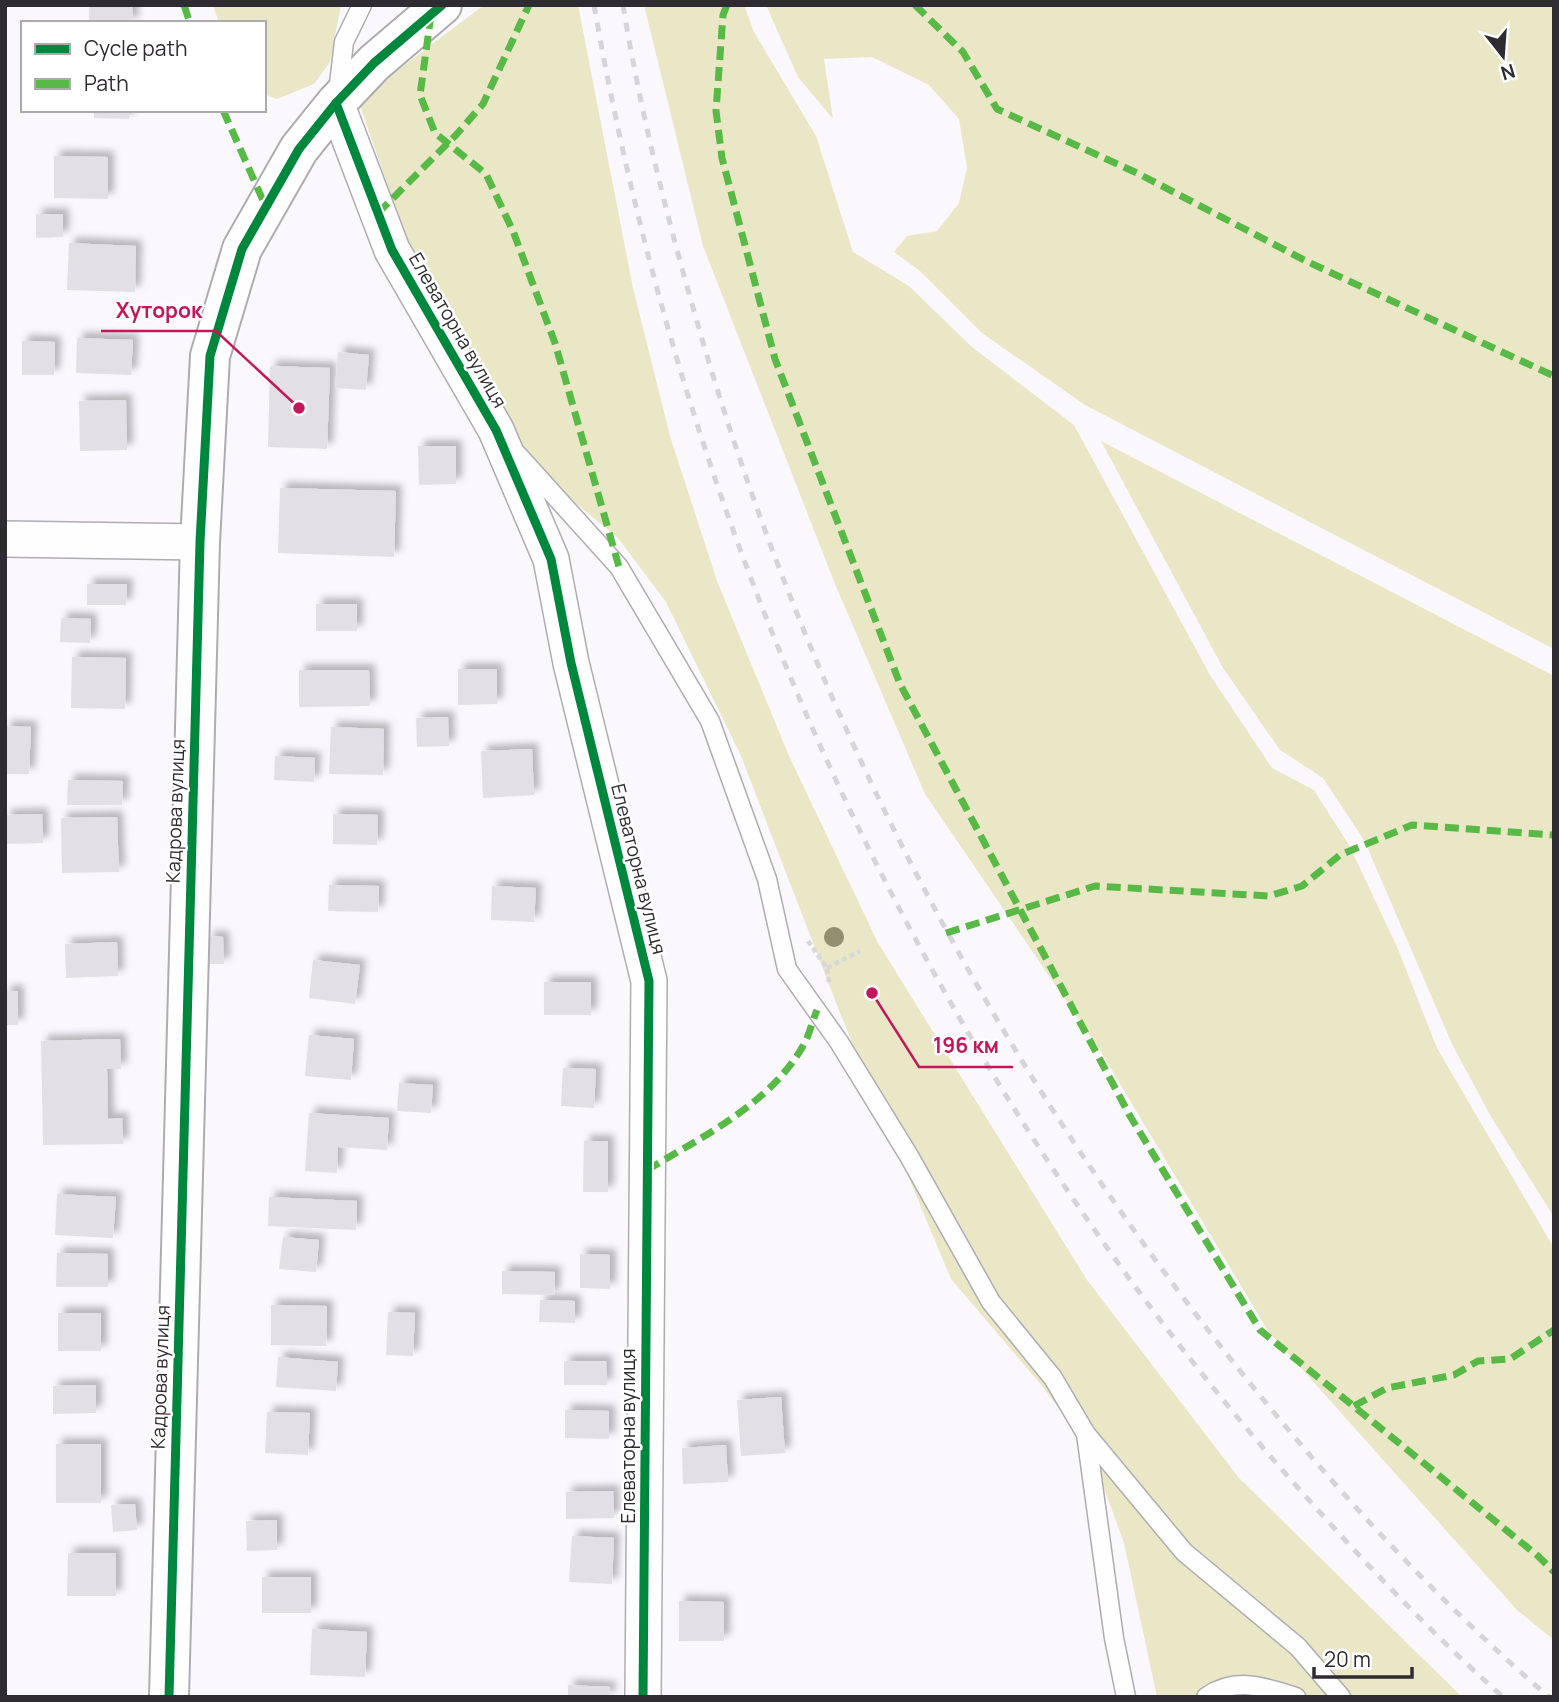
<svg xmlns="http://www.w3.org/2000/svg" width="1559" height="1702" viewBox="0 0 1559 1702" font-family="Manrope,sans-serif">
	<defs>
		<filter id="shadow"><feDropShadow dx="6" dy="-6" stdDeviation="3.5" flood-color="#0004"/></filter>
	</defs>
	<rect width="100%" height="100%" fill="#faf8fd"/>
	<!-- green -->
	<g fill="#eae7c6">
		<polygon points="213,5 341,5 330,62 314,84 277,99 264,94 264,23 219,23"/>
		<polygon points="484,5 578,5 633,288 670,436 717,581 789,756 878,943 1087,1280 1239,1478 1462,1697 1157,1697 1124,1543 1090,1450 1043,1387 951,1279 840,1013 741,756 666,602 618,538 556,487 488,401 403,230 358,100"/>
		<polygon points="644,5 744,5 754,32 816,136 853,252 909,286 972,347 1074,425 1210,675 1272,768 1314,790 1349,845 1398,949 1437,1048 1554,1248 1554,1640 1517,1610 1268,1331 1101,1052 925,794 835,584 703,246"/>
		<polygon points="766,5 1554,5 1554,649 1085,405 982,333 920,271 894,252 907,236 937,231 959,203 967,168 959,119 929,85 872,57 824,59 833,119 798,77"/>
		<polygon points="1101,441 1554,676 1554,1217 1490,1115 1452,1044 1364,840 1323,778 1280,750 1223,668"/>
	</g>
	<!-- building -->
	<g fill="#e3e0e5" filter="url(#shadow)">
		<polygon points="89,5 132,5 133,23 89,23"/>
		<polygon points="94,110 129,110 129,119 94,118"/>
		<polygon points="54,156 108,157 108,199 54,198"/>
		<polygon points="36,214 63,214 63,237 36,238"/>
		<polygon points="69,243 136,246 135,292 67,290"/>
		<polygon points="77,338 133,340 131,375 76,373"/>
		<polygon points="22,341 55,342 54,375 22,375"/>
		<polygon points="338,352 369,355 366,390 335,388"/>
		<polygon points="270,366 330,368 327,449 268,447"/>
		<polygon points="126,400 127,450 80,451 79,401"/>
		<polygon points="418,446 456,446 456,484 419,485"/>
		<polygon points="280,488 396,491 394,557 278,553"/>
		<polygon points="87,584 127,584 126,605 87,605"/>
		<rect x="316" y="604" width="41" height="27"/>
		<polygon points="61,618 91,619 90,643 60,642"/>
		<polygon points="72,657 126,658 125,709 71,708"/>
		<polygon points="458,669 497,669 497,704 458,705"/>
		<polygon points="299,670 369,670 370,706 299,707"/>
		<polygon points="448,717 449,746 417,747 416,718"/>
		<polygon points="5,726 31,727 29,774 5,774"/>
		<polygon points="331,727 384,729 383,775 329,774"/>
		<polygon points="532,749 534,795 483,798 481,751"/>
		<polygon points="275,756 315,758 314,782 274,780"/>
		<polygon points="68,780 123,781 122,805 67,805"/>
		<polygon points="42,814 43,843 5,844 5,815"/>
		<polygon points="333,814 378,815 377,845 333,844"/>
		<polygon points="117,817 119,872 62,873 61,818"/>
		<polygon points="329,885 379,886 378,912 328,911"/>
		<polygon points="492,886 536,888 534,922 491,920"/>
		<polygon points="208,936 223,937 224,964 208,964"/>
		<polygon points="117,942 118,976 66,978 65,944"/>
		<polygon points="313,960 360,965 355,1004 309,998"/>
		<rect x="544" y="982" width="47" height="33"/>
		<rect x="5" y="991" width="13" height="34"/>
		<polygon points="309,1035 354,1039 351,1080 305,1076"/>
		<polygon points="120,1039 121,1069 107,1069 108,1119 122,1118 123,1144 43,1145 41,1041"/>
		<polygon points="563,1068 596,1069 594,1108 561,1106"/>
		<polygon points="399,1083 433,1085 431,1113 397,1111"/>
		<polygon points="309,1113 389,1118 387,1150 338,1147 337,1173 305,1171"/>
		<polygon points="584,1141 608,1141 608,1192 583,1192"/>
		<polygon points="57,1194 116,1197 113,1238 55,1235"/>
		<polygon points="269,1197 357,1201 356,1230 268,1226"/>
		<polygon points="283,1237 319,1240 316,1272 279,1269"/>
		<polygon points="57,1253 108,1254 108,1287 56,1287"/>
		<polygon points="580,1254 610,1255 610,1289 580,1288"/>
		<polygon points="502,1271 555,1272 554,1295 502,1294"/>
		<polygon points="540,1300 575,1301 575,1323 539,1322"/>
		<polygon points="271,1305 327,1306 326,1346 271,1345"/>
		<polygon points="388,1312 415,1313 413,1356 386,1355"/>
		<rect x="58" y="1313" width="43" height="38"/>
		<polygon points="278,1357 338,1362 336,1391 276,1387"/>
		<polygon points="564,1361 606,1361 607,1385 564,1385"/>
		<polygon points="96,1385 96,1413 53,1414 53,1386"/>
		<polygon points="781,1397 785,1453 741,1456 737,1400"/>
		<polygon points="565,1410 609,1411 609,1439 565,1438"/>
		<polygon points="267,1412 310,1413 308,1455 265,1453"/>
		<rect x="56" y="1444" width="45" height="59"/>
		<polygon points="726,1445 728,1482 683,1484 682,1448"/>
		<polygon points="613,1491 614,1518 566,1519 566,1492"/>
		<polygon points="135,1504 137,1530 113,1532 111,1505"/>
		<polygon points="277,1520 277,1550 247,1551 246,1521"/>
		<polygon points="572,1536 614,1538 612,1584 569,1582"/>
		<polygon points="68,1553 116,1553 116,1596 67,1596"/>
		<rect x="262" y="1577" width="49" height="36"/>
		<polygon points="679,1601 724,1602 724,1641 679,1641"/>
		<polygon points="312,1629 367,1632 365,1677 310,1675"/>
		<polygon points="568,1685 610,1687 610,1697 568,1697"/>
	</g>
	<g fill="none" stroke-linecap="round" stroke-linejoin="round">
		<!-- service casing -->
		<g stroke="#afacb1" stroke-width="21">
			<g id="service">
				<polyline points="338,92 344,42 362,5"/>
				<polyline points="517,454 619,567 710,721 767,879 787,969 839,1042 909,1156 991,1302 1053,1378 1086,1434 1114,1638 1126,1697"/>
				<polyline points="1086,1434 1184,1552 1298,1647 1341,1697"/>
				<path d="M 1206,1697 C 1236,1676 1264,1687 1296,1697"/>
			</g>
		</g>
		<!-- minor casing -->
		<g stroke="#afacb1" stroke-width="38">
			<g id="minor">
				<polyline points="336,103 392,250 496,430 551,559 571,663 649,981 643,1697"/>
				<polyline points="5,539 200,542"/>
			</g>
		</g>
		<!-- tertiary casing -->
		<g stroke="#afacb1" stroke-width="42">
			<polyline id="tertiary" points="169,1697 200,542 210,356 242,249 299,149 336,103 374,63 442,5"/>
		</g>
		<!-- path -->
		<g stroke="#d7d6d8" stroke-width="4.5" stroke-dasharray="5 3.5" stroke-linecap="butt">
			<polyline points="808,941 827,968 829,982"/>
			<polyline points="827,968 860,951"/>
		</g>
		<!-- service -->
		<use href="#service" stroke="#fefeff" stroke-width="18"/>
		<!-- minor -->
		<use href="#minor" stroke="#fefeff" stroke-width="35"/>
		<!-- tertiary -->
		<use href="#tertiary" stroke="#fefeff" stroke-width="38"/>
		<!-- rail -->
		<g stroke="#d5d5d7" stroke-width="5" stroke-dasharray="9 9" stroke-linecap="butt">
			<path d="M 594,5 C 688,543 919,1051 1277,1464 C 1348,1545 1422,1625 1503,1697"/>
			<path d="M 623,5 C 641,116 669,225 700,332 C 804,691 973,1024 1201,1321 C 1305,1456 1419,1585 1549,1697"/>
		</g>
		<!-- quiet -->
		<g stroke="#58b947" stroke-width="7" stroke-dasharray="14 7" stroke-linecap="butt">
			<polyline points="184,5 190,23"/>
			<polyline points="727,5 723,15 716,111 722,158 775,359 900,684 1001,874 1130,1116 1260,1330 1538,1556 1554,1572"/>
			<polyline points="915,5 963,52 997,109 1137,173 1308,262 1554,376"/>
			<polyline points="431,15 420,95 435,133 486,174 513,231 555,343 619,567"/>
			<polyline points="223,110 265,205"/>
			<polyline points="378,213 456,135 483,104 529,5"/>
			<polyline points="946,933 1095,886 1269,896 1302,886 1340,855 1412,825 1554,835"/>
			<path d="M 647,1170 C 702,1137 770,1104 803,1046 C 809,1036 812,1022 817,1010"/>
			<polyline points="1354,1406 1387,1388 1454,1375 1478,1361 1510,1359 1554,1330"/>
		</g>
		<!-- cycleway casing -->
		<g stroke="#fff" stroke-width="13">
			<g id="cycleway">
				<polyline points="336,103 392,250 496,430 551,559 571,663 649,981 643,1697"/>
				<polyline points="169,1697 200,542 210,356 242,249 299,149 336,103 374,63 442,5"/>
			</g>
		</g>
		<!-- cycleway -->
		<use href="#cycleway" stroke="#00873e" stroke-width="9"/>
	</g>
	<!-- trees -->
	<circle fill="#928e72" cx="834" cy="937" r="10"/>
	<g text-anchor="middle" stroke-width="5" stroke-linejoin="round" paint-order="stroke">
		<!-- street labels -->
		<g font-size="19" fill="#2e2b31" stroke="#fff">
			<text transform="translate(458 330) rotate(60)" y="7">Елеваторна вулиця</text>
			<text transform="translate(175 811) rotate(-88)" y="7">Кадрова вулиця</text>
			<text transform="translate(639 869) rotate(76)" y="7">Елеваторна вулиця</text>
			<text transform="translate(160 1377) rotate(-88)" y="7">Кадрова вулиця</text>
			<text transform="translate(628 1436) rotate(-90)" y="7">Елеваторна вулиця</text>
		</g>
	</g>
	<!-- callouts -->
	<path fill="none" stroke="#c2185b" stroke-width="2.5" d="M299 408L216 331H101M872 993L919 1067H1013"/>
	<g fill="#c2185b" stroke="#fff" stroke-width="2.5">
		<circle cx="299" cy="408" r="7"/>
		<circle cx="872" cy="993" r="7"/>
	</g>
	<g font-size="21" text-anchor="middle" font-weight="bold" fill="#c2185b" stroke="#fff" stroke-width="5" stroke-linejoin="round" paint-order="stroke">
		<text x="159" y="318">Хуторок</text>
		<text x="966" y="1053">196 км</text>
	</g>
	<!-- border -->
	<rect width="1559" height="1702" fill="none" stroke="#2e2b31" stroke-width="14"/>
	<!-- legend -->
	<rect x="21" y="21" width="245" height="91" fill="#ffffff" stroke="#abaaad" stroke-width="2"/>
	<rect x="35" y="44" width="35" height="10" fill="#00873e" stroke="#abaaad" stroke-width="2"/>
	<text x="84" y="56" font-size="21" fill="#2e2b31">Cycle path</text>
	<rect x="35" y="79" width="35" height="10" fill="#58b947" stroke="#abaaad" stroke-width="2"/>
	<text x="84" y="91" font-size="21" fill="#2e2b31">Path</text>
	<!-- north arrow -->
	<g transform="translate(1503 56) rotate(163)" stroke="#ffffff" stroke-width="5" paint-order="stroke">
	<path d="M0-5L12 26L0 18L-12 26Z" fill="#2e2b31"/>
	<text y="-10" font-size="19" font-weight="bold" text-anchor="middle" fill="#2e2b31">N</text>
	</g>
	<!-- scale -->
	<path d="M1314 1667v10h98v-10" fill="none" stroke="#2e2b31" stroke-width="3.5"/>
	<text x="1324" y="1667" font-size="21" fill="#2e2b31" stroke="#ffffff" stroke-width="5" paint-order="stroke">20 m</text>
</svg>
